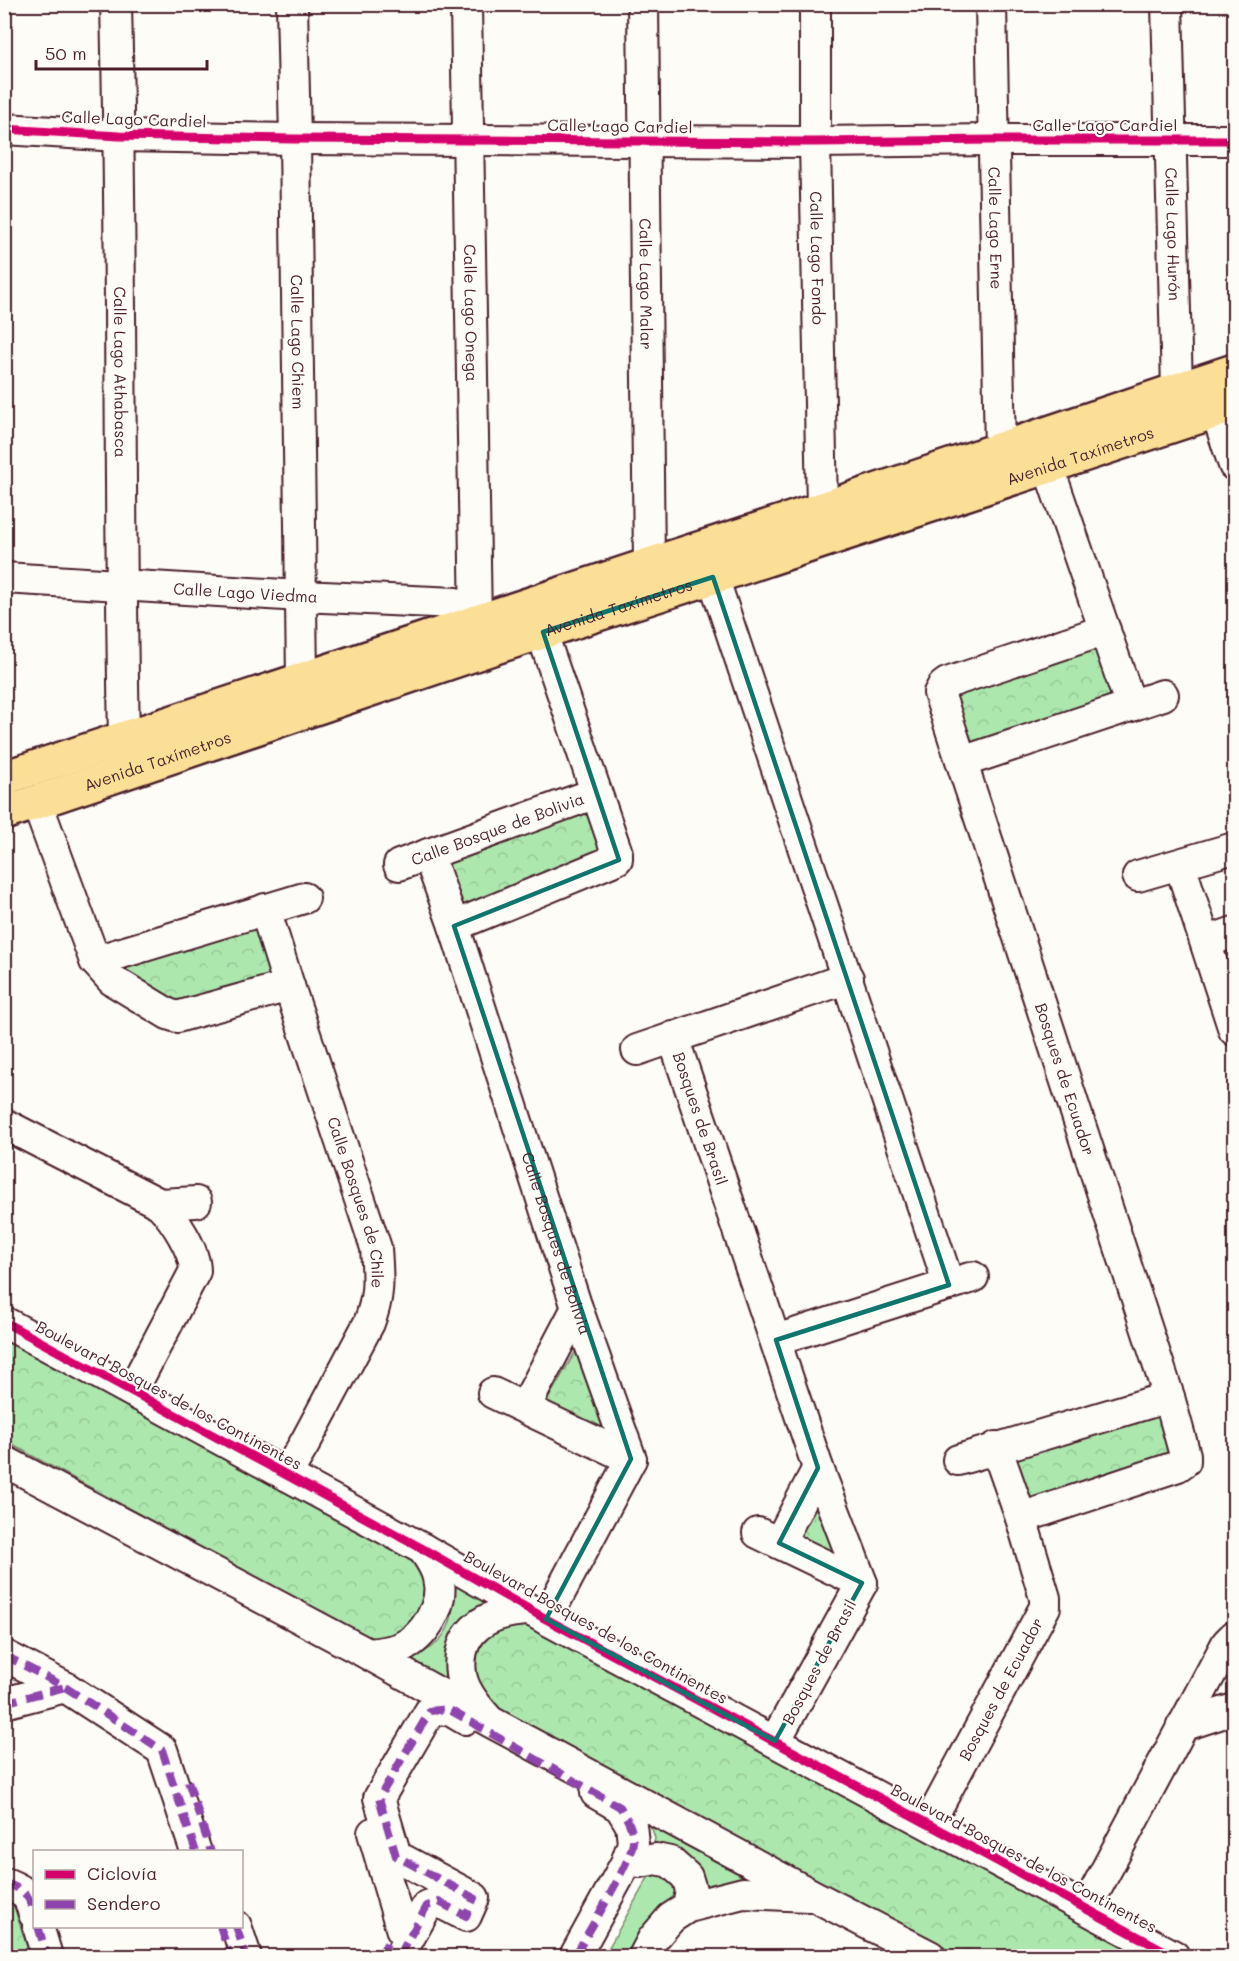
<svg xmlns="http://www.w3.org/2000/svg" width="1239" height="1961" viewBox="0 0 1239 1961" font-family="Mali,sans-serif">
<style>
.green{fill:#ace8ae;stroke:#7b846c;stroke-width:1.5}
.park{fill:url(#park-crowns);stroke:#7b846c;stroke-width:1.5}
.lines{fill:none;stroke-linecap:round;stroke-linejoin:round}
.minor-casing{stroke:#4a1f2b;stroke-width:34}
.major-casing{stroke:#4a1f2b;stroke-width:38}
.minor{stroke:#fdfcf7;stroke-width:30}
.major{stroke:#fbdf96;stroke-width:33}
.quiet{stroke:#8e44ad;stroke-width:8;stroke-dasharray:15 8;stroke-linecap:butt}
.cycleway-casing{stroke:#fdfcf7;stroke-width:13}
.cycleway{stroke:#d6006c;stroke-width:9}
.marked{fill:none;stroke:#0f766e;stroke-width:4.5;stroke-linejoin:round}
.labels{text-anchor:middle;stroke-width:4.5;stroke-linejoin:round;paint-order:stroke}
.street-label{font-size:16px;fill:#4a1f2b;stroke:#fdfcf7}
</style>
<defs>
<pattern id="park-crowns" width="20" height="18" patternUnits="userSpaceOnUse" patternTransform="scale(1.5)"><rect width="20" height="18" fill="#ace8ae"/><path d="M2 6a3 3 0 1 1 6 0M12 15a3 3 0 1 1 6 0" fill="none" stroke="#96c796"/></pattern>
</defs>
<rect width="100%" height="100%" fill="#fdfcf7"/>
<filter id="ink" filterUnits="userSpaceOnUse"><feTurbulence type="fractalNoise" baseFrequency=".0167" numOctaves="2"/><feDisplacementMap in="SourceGraphic" scale="12" xChannelSelector="R" yChannelSelector="G"/><feConvolveMatrix kernelMatrix="1 2 1 2 8 2 1 2 1" color-interpolation-filters="sRGB"/></filter>
<g filter="url(#ink)">
<g class="green">
<path d="M452,1579L504,1609L455,1687L406,1657C413,1655 423,1654 429,1649C454,1632 455,1607 452,1579Z"/>
<path d="M649,1820L795,1892L702,1896L652,1855L655,1838Z"/>
<path d="M663,1867L682,1895L635,1956H604L653,1869Z"/>
</g>
<g class="park">
<path d="M1094,645L1126,698L975,752L946,696Z"/>
<path d="M589,809L604,859L461,912L442,859Z"/>
<path d="M254,920L276,980L178,1010L113,972Z"/>
<path d="M4,1338L416,1559L430,1596L403,1638L371,1640L5,1441Z"/>
<path d="M578,1347L616,1436L546,1403Z"/>
<path d="M1154,1408L1169,1414L1181,1453L1024,1506L1010,1458Z"/>
<path d="M816,1502L839,1557L795,1535Z"/>
<path d="M533,1624L866,1804L1098,1933L1145,1956H958L486,1701L477,1693L469,1648L480,1628Z"/>
<path d="M10,1893L30,1956H5L4,1895Z"/>
</g>
<g class="lines">
<g class="minor-casing">
<g id="minor">
<path id="s1" d="M116,4C122,249 119,493 124,738"/>
<path id="s2" d="M292,4L295,139L302,680"/>
<path id="s3" d="M466,4L476,623"/>
<path id="s4" d="M643,4L649,565"/>
<path id="s5" d="M815,4V142L822,509"/>
<path id="s6" d="M991,4L1000,450"/>
<path id="s7" d="M1167,4L1177,389"/>
<path d="M4,129L119,136L295,139L815,142L993,140H1234"/>
<path d="M1216,411L1234,465"/>
<path d="M1048,466L1131,706"/>
<path d="M713,577L949,1285"/>
<path id="s8" d="M4,578L301,596L456,603L467,610L476,623"/>
<path d="M962,762L1163,695"/>
<path d="M37,803L95,961L112,980L168,1014L177,1017L289,986"/>
<path id="s9" d="M428,854L454,926L577,1308L631,1459L546,1619"/>
<path id="s10" d="M399,865L596,793"/>
<path d="M1180,865L1234,1030"/>
<path d="M1138,876L1234,848"/>
<path id="s11" d="M265,909L289,986L376,1248C378,1278 380,1295 369,1323L305,1443L286,1475"/>
<path d="M454,926L617,859V853L546,645L543,632"/>
<path d="M1206,942L1234,932"/>
<path d="M95,961L304,898"/>
<path id="s12" d="M673,1037L818,1468L862,1583L775,1741"/>
<path d="M637,1050L848,978"/>
<path d="M4,1124L160,1204C174,1219 195,1250 195,1271L132,1391"/>
<path d="M160,1204L196,1202"/>
<path d="M4,1322L423,1549L546,1619L1174,1956"/>
<path d="M776,1340L973,1277"/>
<path d="M493,1393L631,1459"/>
<path d="M525,1407L577,1308"/>
<path d="M958,1460L1169,1397"/>
<path d="M4,1461L368,1654L491,1722L814,1896L930,1956"/>
<path d="M1021,1518L1178,1466L1185,1461V1455L1169,1397L939,693L943,686L947,683L1105,630"/>
<path d="M758,1533L862,1583"/>
<path d="M779,1543L818,1468"/>
<path d="M368,1654C379,1653 390,1652 400,1648C425,1637 445,1604 438,1578C436,1567 429,1558 423,1549"/>
<path d="M4,1655L65,1687L162,1750L196,1852"/>
<path d="M4,1703L65,1687"/>
<path d="M487,1718C477,1707 463,1689 461,1674C455,1628 491,1611 530,1610"/>
<path d="M1182,1726L1234,1709"/>
<path id="s13" d="M929,1823L1045,1607V1598L1021,1518L996,1447"/>
<path d="M373,1833L402,1931"/>
<path d="M640,1862L656,1859L670,1862L687,1877L691,1890L688,1907"/>
<path d="M4,1885L8,1884C26,1891 29,1896 34,1914"/>
<path d="M1086,1908L1227,1643L1234,1636"/>
<path d="M38,1926L47,1956"/>
<path d="M236,1926L246,1956"/>
<path d="M399,1956L427,1906L439,1902L466,1916L474,1898L396,1856L379,1798L430,1711L448,1709L465,1719"/>
<path d="M575,1956L626,1863L633,1843L631,1825L620,1807L596,1793"/>
<path d="M644,1956L653,1939L671,1918L688,1907L743,1893L808,1896"/>
</g>
</g>
<g class="major-casing">
<g id="major">
<path d="M4,778L649,565L822,509L1234,371"/>
<path id="s14" d="M4,813L492,648L713,577L1234,405"/>
</g>
</g>
<use href="#minor" class="minor"/>
<use href="#major" class="major"/>
<g class="quiet">
<path d="M4,1655L65,1687L162,1750L196,1852"/>
<path d="M4,1703L65,1687"/>
<path d="M188,1781L211,1852"/>
<path d="M4,1885L8,1884C26,1891 29,1896 34,1914"/>
<path d="M38,1926L47,1956"/>
<path d="M220,1926L230,1956"/>
<path d="M236,1926L246,1956"/>
<path d="M379,1956L389,1941"/>
<path d="M399,1956L427,1906L439,1902L466,1916L474,1898L396,1856L379,1798L430,1711L448,1709L620,1807C627,1818 633,1828 633,1841C633,1860 586,1935 575,1956"/>
</g>
<g class="cycleway-casing">
<g id="cycleway">
<path d="M4,129L119,136L295,139L815,142L993,140H1234"/>
<path d="M4,1322L423,1549L546,1619L1174,1956"/>
</g>
</g>
<use href="#cycleway" class="cycleway"/>
</g>
</g>
<path class="marked" d="M713,577L949,1285L776,1340L818,1468L779,1543L862,1583L775,1741L546,1619L631,1459L454,926L619,860L543,632Z"/>
<g class="labels">
<g class="street-label">
<text transform="translate(134 119) rotate(2)" y="6">Calle Lago Cardiel</text>
<text x="1105" y="131">Calle Lago Cardiel</text>
<text transform="translate(620 126) rotate(1)" y="6">Calle Lago Cardiel</text>
<text dy="6" stroke="none"><textPath href="#s6" startOffset="224">Calle Lago Erne</textPath></text>
<text dy="6" stroke="none"><textPath href="#s7" startOffset="230">Calle Lago Hurón</textPath></text>
<text dy="6" stroke="none"><textPath href="#s5" startOffset="254">Calle Lago Fondo</textPath></text>
<text dy="6" stroke="none"><textPath href="#s4" startOffset="280">Calle Lago Malar</textPath></text>
<text dy="6" stroke="none"><textPath href="#s3" startOffset="309">Calle Lago Onega</textPath></text>
<text dy="6" stroke="none"><textPath href="#s2" startOffset="338">Calle Lago Chiem</textPath></text>
<text dy="6" stroke="none"><textPath href="#s1" startOffset="368">Calle Lago Athabasca</textPath></text>
<text dy="6" stroke="none"><textPath href="#s14" startOffset="1134">Avenida Taxímetros</textPath></text>
<text dy="6" stroke="none"><textPath href="#s8" startOffset="242">Calle Lago Viedma</textPath></text>
<text dy="6" stroke="none"><textPath href="#s14" startOffset="648">Avenida Taxímetros</textPath></text>
<text dy="6" stroke="none"><textPath href="#s14" startOffset="162">Avenida Taxímetros</textPath></text>
<text dy="6" stroke="none"><textPath href="#s10" startOffset="105">Calle Bosque de Bolivia</textPath></text>
<text transform="translate(1065 1079) rotate(72)" y="6">Bosques de Ecuador</text>
<text dy="6" stroke="none"><textPath href="#s12" startOffset="86">Bosques de Brasil</textPath></text>
<text dy="6" stroke="none"><textPath href="#s11" startOffset="308">Calle Bosques de Chile</textPath></text>
<text dy="6" stroke="none"><textPath href="#s9" startOffset="410">Calle Bosques de Bolivia</textPath></text>
<text transform="translate(169 1395) rotate(28)" y="6">Boulevard Bosques de los Continentes</text>
<text transform="translate(596 1627) rotate(29)" y="6">Boulevard Bosques de los Continentes</text>
<text transform="translate(819 1662) rotate(-62)" y="6">Bosques de Brasil</text>
<text dy="6" stroke="none"><textPath href="#s13" startOffset="152">Bosques de Ecuador</textPath></text>
<text transform="translate(1024 1858) rotate(28)" y="6">Boulevard Bosques de los Continentes</text>
</g>
</g>
<rect width="1239" height="1961" fill="none" stroke="#fdfcf7" stroke-width="24"/>
<rect x="12" y="12" width="1215" height="1937" fill="none" stroke="#4a1f2b" stroke-width="2" filter="url(#ink)"/>
<rect x="33" y="1850" width="210" height="78" fill="#fdfcf7" stroke="#b5a4a5" stroke-width="1.5"/>
<rect x="45" y="1870" width="30" height="9" fill="#d6006c" stroke="#b5a4a5" stroke-width="1.5"/>
<text x="87" y="1880" font-size="18" fill="#4a1f2b">Ciclovía</text>
<rect x="45" y="1900" width="30" height="9" fill="#8e44ad" stroke="#b5a4a5" stroke-width="1.5"/>
<text x="87" y="1910" font-size="18" fill="#4a1f2b">Sendero</text>
<path d="M36 60v9h171v-9" fill="none" stroke="#4a1f2b" stroke-width="3"/>
<text x="45" y="60" font-size="18" fill="#4a1f2b" stroke="#fdfcf7" stroke-width="4.5" paint-order="stroke">50 m</text>
</svg>
